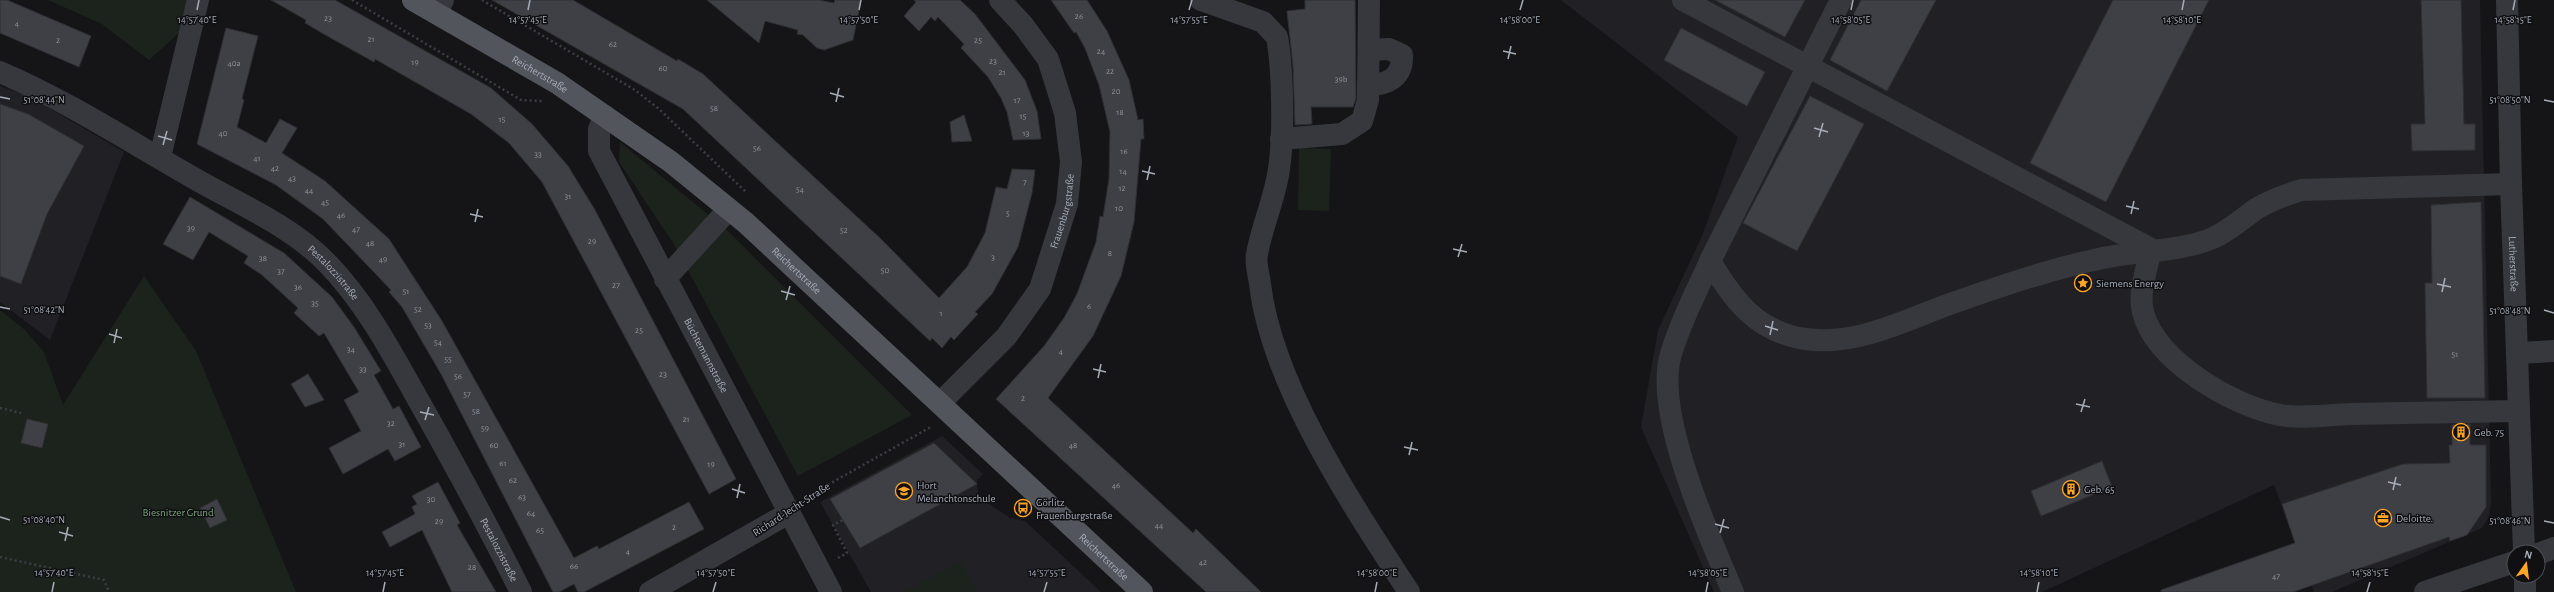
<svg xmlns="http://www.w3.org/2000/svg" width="2554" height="592" viewBox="0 0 2554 592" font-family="'Alegreya Sans',sans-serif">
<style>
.built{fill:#212125}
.green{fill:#1b231c}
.building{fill:#3f4045;stroke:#2f2f34}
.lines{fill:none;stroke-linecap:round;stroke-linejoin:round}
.path{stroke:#3c3f44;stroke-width:2.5;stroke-dasharray:2 3;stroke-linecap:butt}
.minor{stroke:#36383d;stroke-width:22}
.major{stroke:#52555c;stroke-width:22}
.ticks{fill:none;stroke:#a6adb9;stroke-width:1.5}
.labels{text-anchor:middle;stroke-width:3;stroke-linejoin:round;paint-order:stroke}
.number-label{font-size:9px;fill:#8c929c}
.street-label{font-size:11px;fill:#a6adb9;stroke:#101013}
.poi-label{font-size:11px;fill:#a6adb9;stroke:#101013;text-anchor:start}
.park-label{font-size:11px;fill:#7ca57b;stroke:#101013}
.ticks-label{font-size:10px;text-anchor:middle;fill:#a6adb9;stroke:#101013;stroke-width:3;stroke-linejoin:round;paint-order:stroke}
</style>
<rect width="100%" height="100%" fill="#151518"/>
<g class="built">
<path d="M1561,0H2480L2491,502L2489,516L2482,528L2332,592H2314L2274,485L2042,592H1714L1641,427L1658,330L1702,236L1738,137Z"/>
<path d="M0,86L30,97L124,152L50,340L0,302Z"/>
<path d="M942,436L983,474L977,480L978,496L1010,518L1025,521L1101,592H871L820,502Z"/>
</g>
<g class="green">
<path d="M48,0H188L179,33L149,60L102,24Z"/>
<path d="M620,142L729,232L912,415L798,476L675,246L619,162Z"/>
<path d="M1299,148L1331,149L1329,211L1298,210Z"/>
<path d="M144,276L196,351L296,592H0V310L25,330L44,352L63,405Z"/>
<path d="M960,562L977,592H905Z"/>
</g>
<g class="building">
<path d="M0,0H7L91,36L79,67L0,33Z"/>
<path d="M271,0H335L491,88L532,124L568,166L595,210L736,479L709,494L542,182L509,143L471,114L375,59L374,62L329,37L305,23L306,20Z"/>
<path d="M492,0H573L677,61L678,59L703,74L881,239L939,298L967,267L985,233L996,187L1007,189L1012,169L1035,170L1032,193L1018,247L992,294L975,312L978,314L954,340L951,337L942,348L932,338L930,341L683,109Z"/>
<path d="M707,0H819L834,3L835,0H861L853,40L824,50L817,48L803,35L797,34L798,30L765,21L759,43Z"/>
<path d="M914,0H960L975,14L1025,80L1037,111L1041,139L1013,140L1007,112L1001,98L988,77L961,48L964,44L938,17L935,21L931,17L919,31L904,16L916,2Z"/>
<path d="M1051,0H1087L1107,31L1129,80L1138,120L1143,119L1144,139H1141L1134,222L1121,276L1093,336L1048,398L1193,533L1196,529L1261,592H1206L996,399L1044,346L1064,318L1077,294L1096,242L1100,216L1103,217L1109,179L1110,132L1099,85L1085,48L1076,32L1074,33Z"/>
<path d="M1305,0H1355L1356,98L1353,107H1311L1312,124L1295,125L1293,66L1287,11L1305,9Z"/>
<path d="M1715,0H1805L1785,37Z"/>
<path d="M1861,0H1936L1887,91L1830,60Z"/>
<path d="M2113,0H2209L2106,202L2030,163Z"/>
<path d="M2421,0H2461L2464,124H2475V150L2412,151L2411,124H2425Z"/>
<path d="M226,28L258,36L242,99L244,100L237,127L266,143L280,119L297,128L282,153L325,181L389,239L442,321L574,558L597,546L599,549L689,502L704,529L584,592H578L574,584L559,592H553L441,374L402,307L389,292L391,290L323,219L276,185L197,144Z"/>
<path d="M1681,28L1765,72L1747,106L1664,60Z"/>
<path d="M1810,96L1864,124L1797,251L1743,223Z"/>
<path d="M0,104L28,114L84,146L47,214L21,284L0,276Z"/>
<path d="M964,115L972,141L952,142L950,122Z"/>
<path d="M190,197L284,253L332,297L354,327L381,371L374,375L393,409L399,406L421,447L395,461L388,449L343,474L329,448L361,431L344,400L359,392L324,333L319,336L294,313L298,308L262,275L244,263L248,256L209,232L193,260L163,244Z"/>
<path d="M2481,202L2485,398H2427L2425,283H2432L2431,205Z"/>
<path d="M308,374L324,400L305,407L291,384Z"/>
<path d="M27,419L48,424L42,448L21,443Z"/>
<path d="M2470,424V445H2486V507L2467,535L2450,541L2449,537L2293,592H2161V590L2295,543L2282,504L2403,464L2450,463L2449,445H2452V425Z"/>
<path d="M934,443L977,484L860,548L830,499Z"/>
<path d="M2102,461L2112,487L2041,516L2031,491Z"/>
<path d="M438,482L460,523L457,525L496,592H452L422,530L390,547L382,532L415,514L412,507L417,504L412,496Z"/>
<path d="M217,499L227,520L210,528L200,508Z"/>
</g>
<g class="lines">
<g class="path">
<path d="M352,0L521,100L542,101"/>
<path d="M482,0L635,90L659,109L747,193"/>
<path d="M0,408L21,413"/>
<path d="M806,497L929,428L930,425"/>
<path d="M0,557L104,580L109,592"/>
<path d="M838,558L847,553L833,525L843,520"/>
</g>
<g class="minor">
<path d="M1201,0L1263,22L1277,37C1283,70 1284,136 1279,169C1275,198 1262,226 1257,254C1255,263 1259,275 1260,284C1272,386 1353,506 1409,592"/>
<path d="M1683,0L2151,249C2147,269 2138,292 2143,312C2155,361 2233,406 2280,415C2299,419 2329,415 2349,414C2406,413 2462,412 2519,411"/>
<path id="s1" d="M2507,0L2511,184L2524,552"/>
<path d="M436,13L443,0"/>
<path id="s2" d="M0,72C65,100 124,138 185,173C233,202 287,222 327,263C366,303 393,355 420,403C455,465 489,528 521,592"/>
<path d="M1368,85C1388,85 1403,77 1402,55L1389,49L1369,50"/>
<path id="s3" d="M605,116L599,129V151L831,592"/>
<path d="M1281,139L1342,134L1362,121L1368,100L1369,0"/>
<path d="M160,157L198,0"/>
<path d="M1710,261L1841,0"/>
<path d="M665,279L729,209"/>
<path d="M2517,353L2554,351"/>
<path id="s4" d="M941,402L1006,337L1040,289L1067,204L1071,162L1065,113L1048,59L1023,25L1000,0"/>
<path d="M2538,554L2554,548"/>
<path d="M2525,576V592"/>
<path d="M650,592L789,513"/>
<path d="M1733,592C1709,536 1653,412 1671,354C1680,322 1697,291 1710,261C1733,300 1757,332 1805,339C1855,346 1901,322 1947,305C1998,287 2050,269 2103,258C2135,251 2184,251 2213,238C2229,231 2242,219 2256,209C2271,200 2285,195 2301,190L2511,184"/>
<path d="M2425,592L2514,562"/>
</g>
<path class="major" id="s5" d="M413,0L557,83L671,162L746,223L1142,592"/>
</g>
<path class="ticks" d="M197,10L199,0M528,10L530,0M859,10L861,0M1189,10L1192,0M1520,10L1523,0M1851,10L1853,0M2182,10L2184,0M2513,10L2515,0M1503,51L1516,54M1508,59L1511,46M830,93L844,97M0,97L10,99M2544,100L2554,102M836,102L839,88M1814,128L1828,132M158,136L172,140M1819,137L1823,123M163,145L167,131M1142,171L1155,174M1147,180L1150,166M2126,206L2139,209M470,214L483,217M2131,214L2134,201M475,222L478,209M1453,249L1467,252M1458,257L1462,244M2437,284L2451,287M781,291L795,295M2442,292L2445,278M786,300L790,286M0,307L10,309M2544,310L2554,313M1765,326L1778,330M109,334L122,338M1770,335L1773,321M114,343L117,329M1093,369L1106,372M1098,378L1101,364M2076,404L2090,407M420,412L434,415M2081,412L2085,399M425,420L429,407M1404,447L1418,450M1409,455L1412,442M2388,482L2401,485M732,489L745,493M2393,490L2396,477M737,498L740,484M0,517L10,520M2544,521L2554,523M1715,524L1729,528M59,532L73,536M1720,533L1724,519M65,541L68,527M52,592L54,582M383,592L385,582M713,592L716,582M1044,592L1047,582M1375,592L1377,582M1706,592L1708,582M2037,592L2039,582M2367,592L2370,582"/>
<defs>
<g id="sight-ring" transform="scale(0.9)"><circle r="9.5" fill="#101013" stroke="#ffa626" stroke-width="1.5"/><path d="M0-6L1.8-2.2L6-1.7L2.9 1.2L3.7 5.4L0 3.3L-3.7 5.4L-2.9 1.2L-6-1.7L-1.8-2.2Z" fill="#ffa626"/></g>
<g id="building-ring" transform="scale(0.9)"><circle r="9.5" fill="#101013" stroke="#ffa626" stroke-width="1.5"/><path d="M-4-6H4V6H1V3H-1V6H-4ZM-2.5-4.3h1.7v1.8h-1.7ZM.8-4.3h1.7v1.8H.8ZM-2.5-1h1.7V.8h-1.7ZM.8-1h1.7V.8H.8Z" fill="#ffa626"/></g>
<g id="school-ring" transform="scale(0.9)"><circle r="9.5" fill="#101013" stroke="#ffa626" stroke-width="1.5"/><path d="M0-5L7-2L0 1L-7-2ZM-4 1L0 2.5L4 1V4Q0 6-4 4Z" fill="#ffa626"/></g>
<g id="bus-ring" transform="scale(0.9)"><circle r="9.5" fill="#101013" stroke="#ffa626" stroke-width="1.5"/><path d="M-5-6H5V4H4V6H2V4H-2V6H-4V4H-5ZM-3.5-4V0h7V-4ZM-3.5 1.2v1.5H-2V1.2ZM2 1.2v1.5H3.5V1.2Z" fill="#ffa626"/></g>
<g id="office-ring" transform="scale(0.9)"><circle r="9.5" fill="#101013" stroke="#ffa626" stroke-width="1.5"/><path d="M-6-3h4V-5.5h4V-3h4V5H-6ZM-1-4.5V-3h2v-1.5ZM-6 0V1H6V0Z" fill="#ffa626"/></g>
</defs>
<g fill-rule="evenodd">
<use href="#sight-ring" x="2083" y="283"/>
<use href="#building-ring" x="2461" y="432"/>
<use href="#building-ring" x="2071" y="489"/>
<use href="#school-ring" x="904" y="491"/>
<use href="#bus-ring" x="1023" y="508"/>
<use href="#office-ring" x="2383" y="518"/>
</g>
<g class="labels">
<g class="number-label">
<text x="1079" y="19">26</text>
<text x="328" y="21">23</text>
<text x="17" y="26">4</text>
<text x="371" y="42">21</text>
<text x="58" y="43">2</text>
<text x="978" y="43">25</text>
<text x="613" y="47">62</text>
<text x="1101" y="54">24</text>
<text x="993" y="64">23</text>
<text x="415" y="65">19</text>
<text x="234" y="66">40a</text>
<text x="663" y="71">60</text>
<text x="1110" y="74">22</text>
<text x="1002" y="75">21</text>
<text x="1341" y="82">39b</text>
<text x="1116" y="94">20</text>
<text x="1017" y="103">17</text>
<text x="714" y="111">58</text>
<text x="1120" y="115">18</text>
<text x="1023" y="119">15</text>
<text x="502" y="122">15</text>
<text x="223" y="136">40</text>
<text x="1026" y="136">13</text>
<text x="757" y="151">56</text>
<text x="1124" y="154">16</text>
<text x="538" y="157">33</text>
<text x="257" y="161">41</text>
<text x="275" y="171">42</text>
<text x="1123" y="174">14</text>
<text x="292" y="181">43</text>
<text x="1025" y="185">7</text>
<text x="1122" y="191">12</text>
<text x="800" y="192">54</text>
<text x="309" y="193">44</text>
<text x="568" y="199">31</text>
<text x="325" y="205">45</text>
<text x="1119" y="211">10</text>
<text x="1008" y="216">5</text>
<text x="341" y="218">46</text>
<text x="191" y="231">39</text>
<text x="356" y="232">47</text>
<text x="844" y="233">52</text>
<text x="592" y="244">29</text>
<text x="370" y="246">48</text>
<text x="1110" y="256">8</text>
<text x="993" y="260">3</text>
<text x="263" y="261">38</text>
<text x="383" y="262">49</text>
<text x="885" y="273">50</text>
<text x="281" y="274">37</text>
<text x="616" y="288">27</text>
<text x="298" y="290">36</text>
<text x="406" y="294">51</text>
<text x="315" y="306">35</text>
<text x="1089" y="309">6</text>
<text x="418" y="312">52</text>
<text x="941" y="316">1</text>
<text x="428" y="328">53</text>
<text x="639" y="333">25</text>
<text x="438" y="345">54</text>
<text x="351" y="352">34</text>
<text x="1061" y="354">4</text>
<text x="2455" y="357">51</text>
<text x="448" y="362">55</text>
<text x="363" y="372">33</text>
<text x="663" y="377">23</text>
<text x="458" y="379">56</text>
<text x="467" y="397">57</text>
<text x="1023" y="401">2</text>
<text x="476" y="414">58</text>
<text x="686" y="422">21</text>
<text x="391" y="426">32</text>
<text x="485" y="431">59</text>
<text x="402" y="447">31</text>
<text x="494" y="448">60</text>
<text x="1073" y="448">48</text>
<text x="503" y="466">61</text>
<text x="711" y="467">19</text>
<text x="513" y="483">62</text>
<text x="1116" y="488">46</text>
<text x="522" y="500">63</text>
<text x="431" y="502">30</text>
<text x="531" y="516">64</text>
<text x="439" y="524">29</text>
<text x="1159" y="528">44</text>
<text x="674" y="530">2</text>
<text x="540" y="533">65</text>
<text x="628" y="554">4</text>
<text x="1203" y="565">42</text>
<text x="574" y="569">66</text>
<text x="472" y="570">28</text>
<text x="2276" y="579">47</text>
</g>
<g class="street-label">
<text dy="4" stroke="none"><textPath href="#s5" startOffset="147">Reichertstraße</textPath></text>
<text dy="4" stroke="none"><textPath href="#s4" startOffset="232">Frauenburgstraße</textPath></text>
<text dy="4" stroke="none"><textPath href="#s1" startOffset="264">Lutherstraße</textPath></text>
<text dy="4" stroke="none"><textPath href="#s5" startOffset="471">Reichertstraße</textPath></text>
<text dy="4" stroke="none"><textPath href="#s2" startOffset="391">Pestalozzistraße</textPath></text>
<text dy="4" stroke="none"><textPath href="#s3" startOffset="267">Büchtemannstraße</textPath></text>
<text transform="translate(791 509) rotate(-33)" y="4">Richard-Jecht-Straße</text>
<text dy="4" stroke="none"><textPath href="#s2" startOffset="715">Pestalozzistraße</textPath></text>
<text dy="4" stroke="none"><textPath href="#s5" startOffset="891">Reichertstraße</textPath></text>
</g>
<g class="poi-label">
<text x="2096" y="287">Siemens Energy</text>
<text x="2474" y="436">Geb. 75</text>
<text x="917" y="489">Hort<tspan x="917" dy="13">Melanchtonschule</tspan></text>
<text x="2084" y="493">Geb. 65</text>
<text x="1036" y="506">Görlitz<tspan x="1036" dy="13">Frauenburgstraße</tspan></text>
<text x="2396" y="522">Deloitte.</text>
</g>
<g class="park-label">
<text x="178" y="516">Biesnitzer Grund</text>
</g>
</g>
<g class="ticks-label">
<text x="1189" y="23">14°57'55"E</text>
<text x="1851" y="23">14°58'05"E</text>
<text x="2182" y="23">14°58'10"E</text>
<text x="2513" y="23">14°58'15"E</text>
<text x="197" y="23">14°57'40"E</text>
<text x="528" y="23">14°57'45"E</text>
<text x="859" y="23">14°57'50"E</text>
<text x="1520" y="23">14°58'00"E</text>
<text x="44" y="103">51°08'44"N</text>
<text x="2510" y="103">51°08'50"N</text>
<text x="44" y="313">51°08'42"N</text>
<text x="2510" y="314">51°08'48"N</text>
<text x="44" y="523">51°08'40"N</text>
<text x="2510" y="524">51°08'46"N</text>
<text x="54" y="576">14°57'40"E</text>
<text x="385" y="576">14°57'45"E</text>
<text x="716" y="576">14°57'50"E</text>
<text x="1047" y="576">14°57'55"E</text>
<text x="1377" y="576">14°58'00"E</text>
<text x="1708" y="576">14°58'05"E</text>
<text x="2039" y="576">14°58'10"E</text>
<text x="2370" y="576">14°58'15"E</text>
</g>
<g transform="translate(2526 564) rotate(14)"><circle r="19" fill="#101013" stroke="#4c4f55"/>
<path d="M0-3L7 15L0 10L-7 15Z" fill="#ffa626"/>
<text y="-6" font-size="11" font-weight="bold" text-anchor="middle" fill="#a6adb9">N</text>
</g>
</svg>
